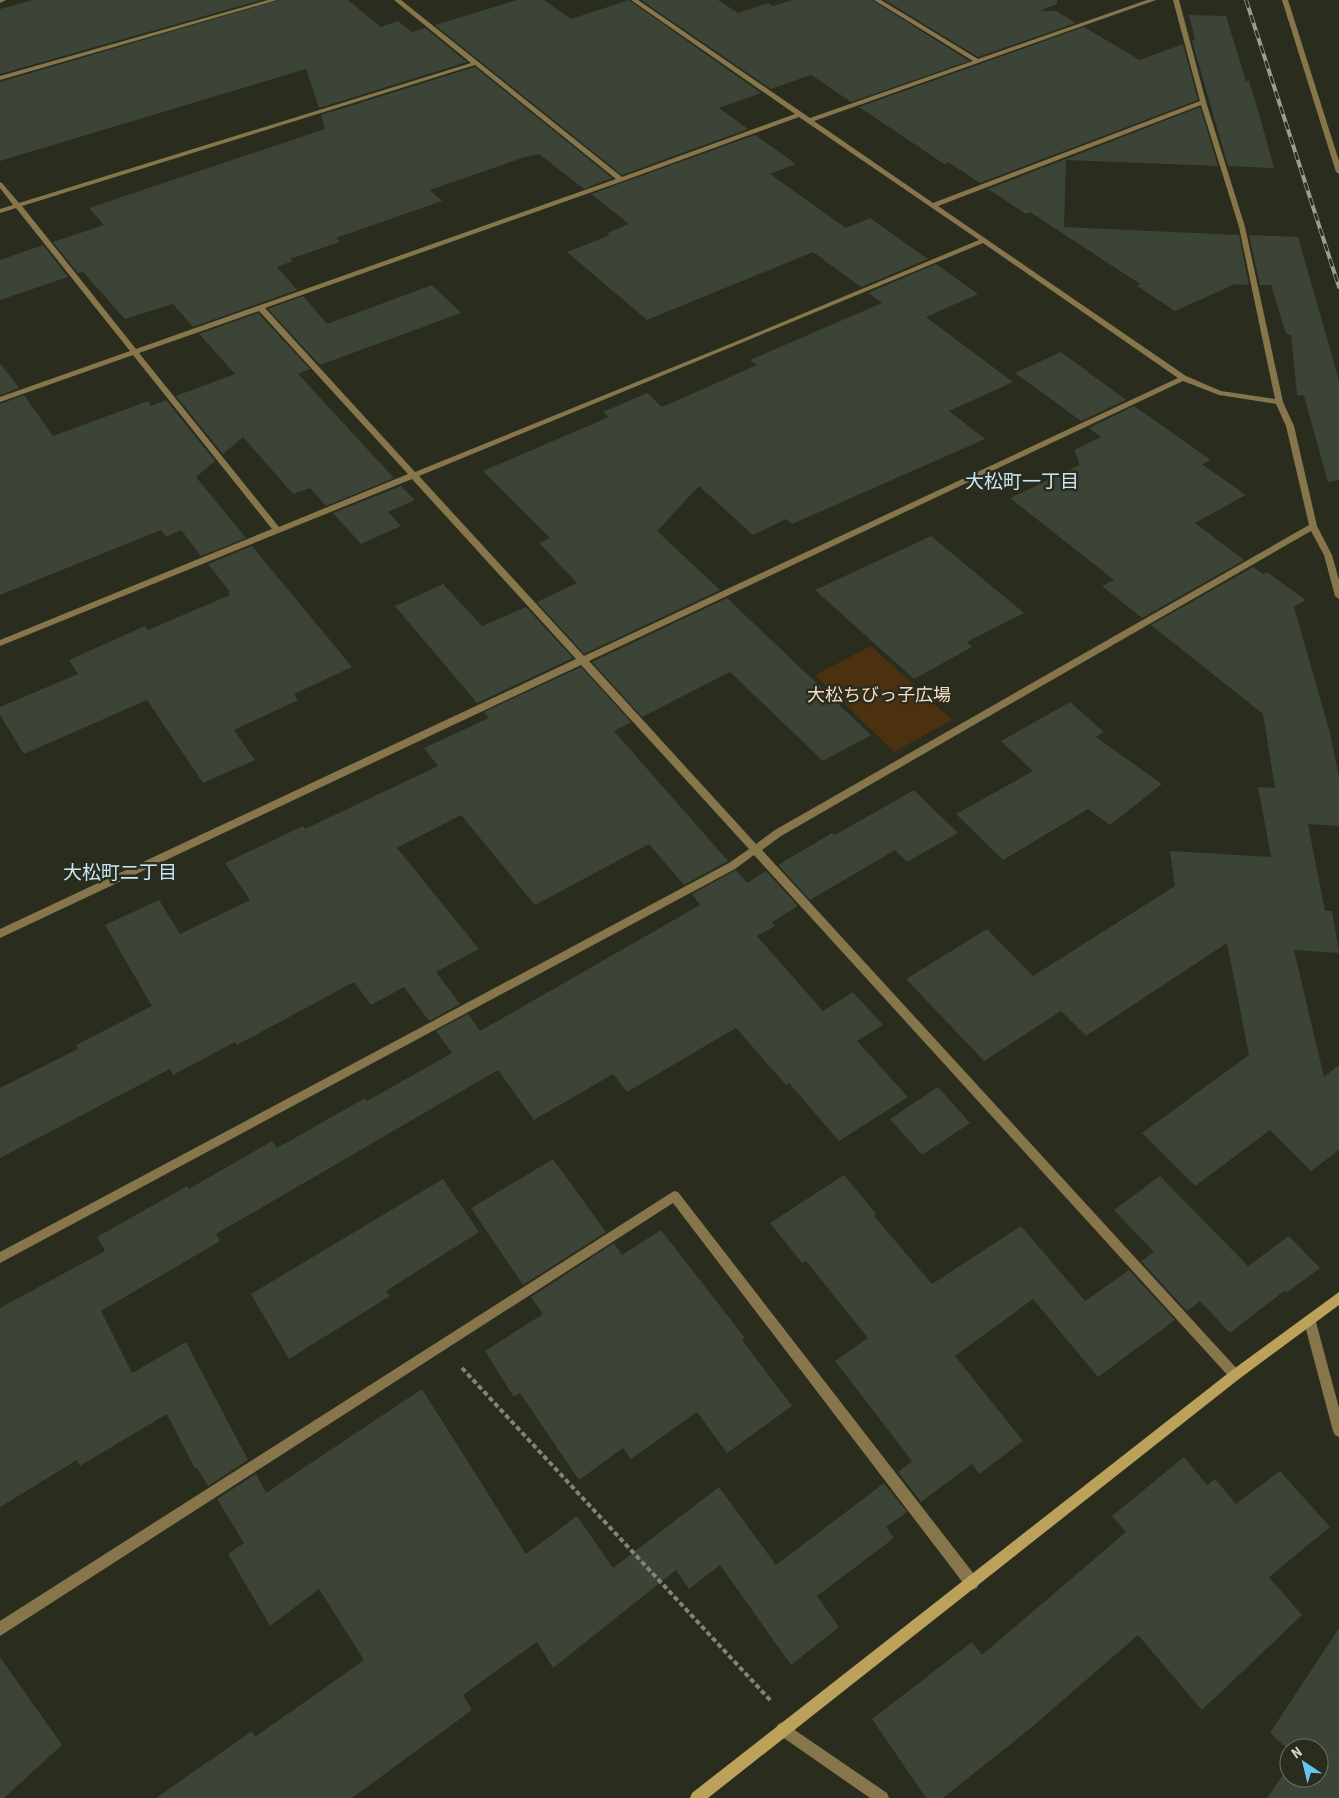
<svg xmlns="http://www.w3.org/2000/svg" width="1339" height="1798" viewBox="0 0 1339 1798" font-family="'Roboto Condensed','Noto Sans JP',sans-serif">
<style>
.green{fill:#4c3111}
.building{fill:#3b4437}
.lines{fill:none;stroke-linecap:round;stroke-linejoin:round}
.path{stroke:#828477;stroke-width:4;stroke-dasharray:5 3;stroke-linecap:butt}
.street{fill:#87764b;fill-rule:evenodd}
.secondary{fill:#bba15a;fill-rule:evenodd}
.rail-casing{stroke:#9b9d91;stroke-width:4}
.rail{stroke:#2a2c1d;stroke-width:2.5;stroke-dasharray:8;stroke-linecap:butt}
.labels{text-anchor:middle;stroke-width:5;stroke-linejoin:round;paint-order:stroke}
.park-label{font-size:18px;fill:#f7ddc4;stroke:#2a2c1d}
.neighbourhood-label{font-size:19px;fill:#c8e8f8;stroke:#2a2c1d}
</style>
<rect width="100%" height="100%" fill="#2a2c1d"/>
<path class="green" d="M871,646L952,720L894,752L815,675Z"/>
<g class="building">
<path d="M33,0H261L0,74V9Z"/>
<path d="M279,0H348L381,27L398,21L412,32L425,28L467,62L319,108L306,69L0,161V82Z"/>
<path d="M517,0H544L571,19L629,0L761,93L719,108L748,129L622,175L435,25Z"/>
<path d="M641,0H718L738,13L768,3L773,6L792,0H872L969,61L851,102L811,75L771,89Z"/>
<path d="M885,0H1057V4L1040,11H1056L1076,23L978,57Z"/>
<path d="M1189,15L1226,16L1246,81H1249L1260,117L1274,168L1228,166L1192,41L1195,39Z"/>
<path d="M1084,27L1140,60L1183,44L1198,100L980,183L948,162L944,164L859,107Z"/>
<path d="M475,67L612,178L584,189L539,154L522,158L430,190L442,201L336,238L340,242L290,259L293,261L277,267L297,290L193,327L173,304L125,319L83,272L78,273L53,242L104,225L89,208L325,129L321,115Z"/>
<path d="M1200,107L1218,166L1066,160L1064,227L1239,235L1249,285L1235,284L1175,311L1137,286L1140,284L1030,212L1026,214L988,189Z"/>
<path d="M755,135L796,164L770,174L846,228L870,218L928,259L861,287L813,252L647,320L567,252L610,235L607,233L629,224L591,194Z"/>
<path d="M1249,235L1298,237L1339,380V480L1328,482L1304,396L1297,395L1291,335L1286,334L1271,285H1260Z"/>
<path d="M43,245L68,277L0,300V260Z"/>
<path d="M936,264L978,294L926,317L1013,382L949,411L985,439L792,524L786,519L753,535L699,486L657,531L720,590L584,654L537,602L577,583L539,543L550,538L483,471L609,417L603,412L647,393L662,407L757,365L750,360L882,303L868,293Z"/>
<path d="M432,285L461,313L320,365L268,309L303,296L327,324Z"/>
<path d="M258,313L310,369L298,374L394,478L326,506L310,488L293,494L243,437L223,454L176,396L235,374L199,334Z"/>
<path d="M1061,352L1126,400L1081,421L1015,373Z"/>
<path d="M0,363L19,388L0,395Z"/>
<path d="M24,395L53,436L148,401L151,406L166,400L215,461L196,477L246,538L201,556L181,530L166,537L161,530L0,595V404Z"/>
<path d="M1134,406L1211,460L1202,464L1246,495L1195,523L1244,560L1142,618L1102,586L1114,580L1010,498L1080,465L1074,450L1101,437L1089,428Z"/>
<path d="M401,486L415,500L388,512L401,526L361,544L333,513Z"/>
<path d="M931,536L1024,613L967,642L972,647L914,679L815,590Z"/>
<path d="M252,546L352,667L294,694L298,700L234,730L255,760L203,783L147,700L24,754L0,715V707L78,674L69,660L145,626L148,630L230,595L228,593L230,592L208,564Z"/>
<path d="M1253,567L1263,574L1267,572L1306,600L1294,607L1330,733L1339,777V826L1308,824L1325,911H1332L1339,953L1294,950L1324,1077L1339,1065V1150L1311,1171L1270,1130L1195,1186L1142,1133L1249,1055L1227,943L1086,1036L1061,1011L984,1061L906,979L987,929L1033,976L1175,886L1170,851L1271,857L1258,787L1275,788L1263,714L1151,625Z"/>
<path d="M443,584L482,626L526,607L573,658L477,703L395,606Z"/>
<path d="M727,598L871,735L823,761L730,672L642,717L592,662Z"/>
<path d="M581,667L631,722L614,731L728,861L684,885L649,844L535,905L461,815L397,848L479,949L436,972L460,1004L429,1021L404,987L371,1005L354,982L237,1045L235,1042L173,1075L170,1069L0,1158V1088L78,1049L76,1045L152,1006L105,925L159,900L180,934L250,900L225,863L303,826L305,829L438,766L424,748L489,718L484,712Z"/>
<path d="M1070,702L1104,732L1096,737L1162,784L1110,825L1088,809L1003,860L956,814L1033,771L1001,741Z"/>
<path d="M914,790L958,833L907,862L895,850L810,900L778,865L832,833L835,835Z"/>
<path d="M736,870L747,883L766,871L798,906L772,922L775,926L757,936L823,1011L853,992L883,1025L857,1041L908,1097L839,1141L789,1083L786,1085L736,1028L627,1092L613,1074L534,1120L498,1070L216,1234L220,1241L101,1311L132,1373L186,1342L248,1460L208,1486L197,1468L195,1469L167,1414L80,1466L77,1460L0,1507V1308L105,1251L97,1237L187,1186L189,1189L272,1141L277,1148L365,1098L367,1101L452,1053L436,1031L468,1014L480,1031L700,905L692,894Z"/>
<path d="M938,1087L970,1123L922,1155L890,1119Z"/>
<path d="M553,1159L606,1232L523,1285L471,1208Z"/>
<path d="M844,1175L876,1214L874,1216L932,1284L1021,1226L1085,1301L1129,1270L1175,1320L1098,1377L1033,1299L955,1356L1023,1441L979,1474L972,1464L921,1502L898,1472L912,1461L835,1361L868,1338L806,1261L802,1263L770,1223Z"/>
<path d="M1160,1176L1248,1266L1289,1236L1320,1268L1286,1293L1284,1291L1230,1333L1200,1301L1187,1311L1141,1261L1154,1252L1114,1210Z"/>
<path d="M443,1179L479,1232L386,1291L390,1296L289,1359L251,1294Z"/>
<path d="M661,1230L745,1338L742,1340L792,1406L727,1453L697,1412L631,1459L623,1448L579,1480L520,1393L514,1397L485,1351L543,1314L531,1297L614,1243L622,1255Z"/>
<path d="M422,1389L526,1554L577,1516L613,1568L719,1487L776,1565L884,1483L907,1512L886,1527L894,1538L817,1596L839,1627L791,1665L720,1565L689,1589L676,1570L553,1668L537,1642L463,1695L472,1710L352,1798H156L252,1731L255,1737L364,1660L319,1589L270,1626L228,1554L244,1543L217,1499L256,1474L266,1493Z"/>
<path d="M1184,1457L1207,1485L1215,1479L1236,1504L1280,1471L1330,1527L1269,1577L1302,1615L1202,1710L1138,1635L1032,1727L943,1798H926L872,1719L972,1642L982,1655L1126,1532L1112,1516Z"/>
<path d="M1339,1628V1798H1267L1289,1766V1778H1319V1748L1289,1750L1270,1733Z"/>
<path d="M0,1657L62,1745L4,1798H0Z"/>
</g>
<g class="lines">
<path class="path" d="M462,1368L771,1701"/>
<g class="street">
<path d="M0,0H6L0,3Z"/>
<path d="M268,0H277L0,80V76Z"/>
<path d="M394,0H401L622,177L795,114L631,0H638L810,118L973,61L874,0H881L978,59L1147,0H1156L814,121L933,203L1200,101L1173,0H1179L1206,102L1245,227L1283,402L1294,426L1317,526L1332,555L1339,580V599L1335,596L1324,555L1311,531L781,836L762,850L1239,1371L1241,1375L1239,1379L1235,1381L1231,1379L754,855L735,869L0,1263V1252L729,863L749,849L581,665L0,938V929L576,659L412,479L0,646V640L272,529L133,355L0,402V397L130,351L16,208L0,213V209L13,205L0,188V182L2,183L19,203L471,63ZM475,65L616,179L136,349L22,206ZM1201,105L1239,227L1275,399L1221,391L1186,376L938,206ZM799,117L979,240L735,342L415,472L265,308L623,181ZM983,243L1178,378L584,656L419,476ZM259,311L408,474L279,527L139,353ZM1183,381L1219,395L1276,404L1286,426L1309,525L775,830L756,844L589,661Z"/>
<path d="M1282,0H1288L1339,161V174L1336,172Z"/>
<path d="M674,1191L678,1192L977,1578L979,1583L977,1588L972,1590L967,1588L673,1203L0,1636V1621Z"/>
<path d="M1310,1316L1314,1318L1316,1322L1339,1408V1437L1335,1435L1333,1431L1304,1322L1306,1318Z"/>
<path d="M783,1722L887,1793L889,1798H870L778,1734L776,1729L778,1724Z"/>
</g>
<path class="secondary" d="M1339,1292V1305L1239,1379L708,1798H690L692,1793L1231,1371Z"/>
<g class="rail-casing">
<path id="rail" d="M1246,0L1339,287"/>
</g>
<use href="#rail" class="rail"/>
</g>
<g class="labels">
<g class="park-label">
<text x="879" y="701">大松ちびっ子広場</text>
</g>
<g class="neighbourhood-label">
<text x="1022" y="488">大松町一丁目</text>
<text x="120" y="879">大松町二丁目</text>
</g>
</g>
<g transform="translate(1304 1763) rotate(325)"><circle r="24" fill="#2a2c1d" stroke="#6e7063"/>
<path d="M0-4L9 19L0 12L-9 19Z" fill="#65c5ee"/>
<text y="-8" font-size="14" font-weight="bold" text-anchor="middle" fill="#d5d7cd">N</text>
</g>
</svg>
